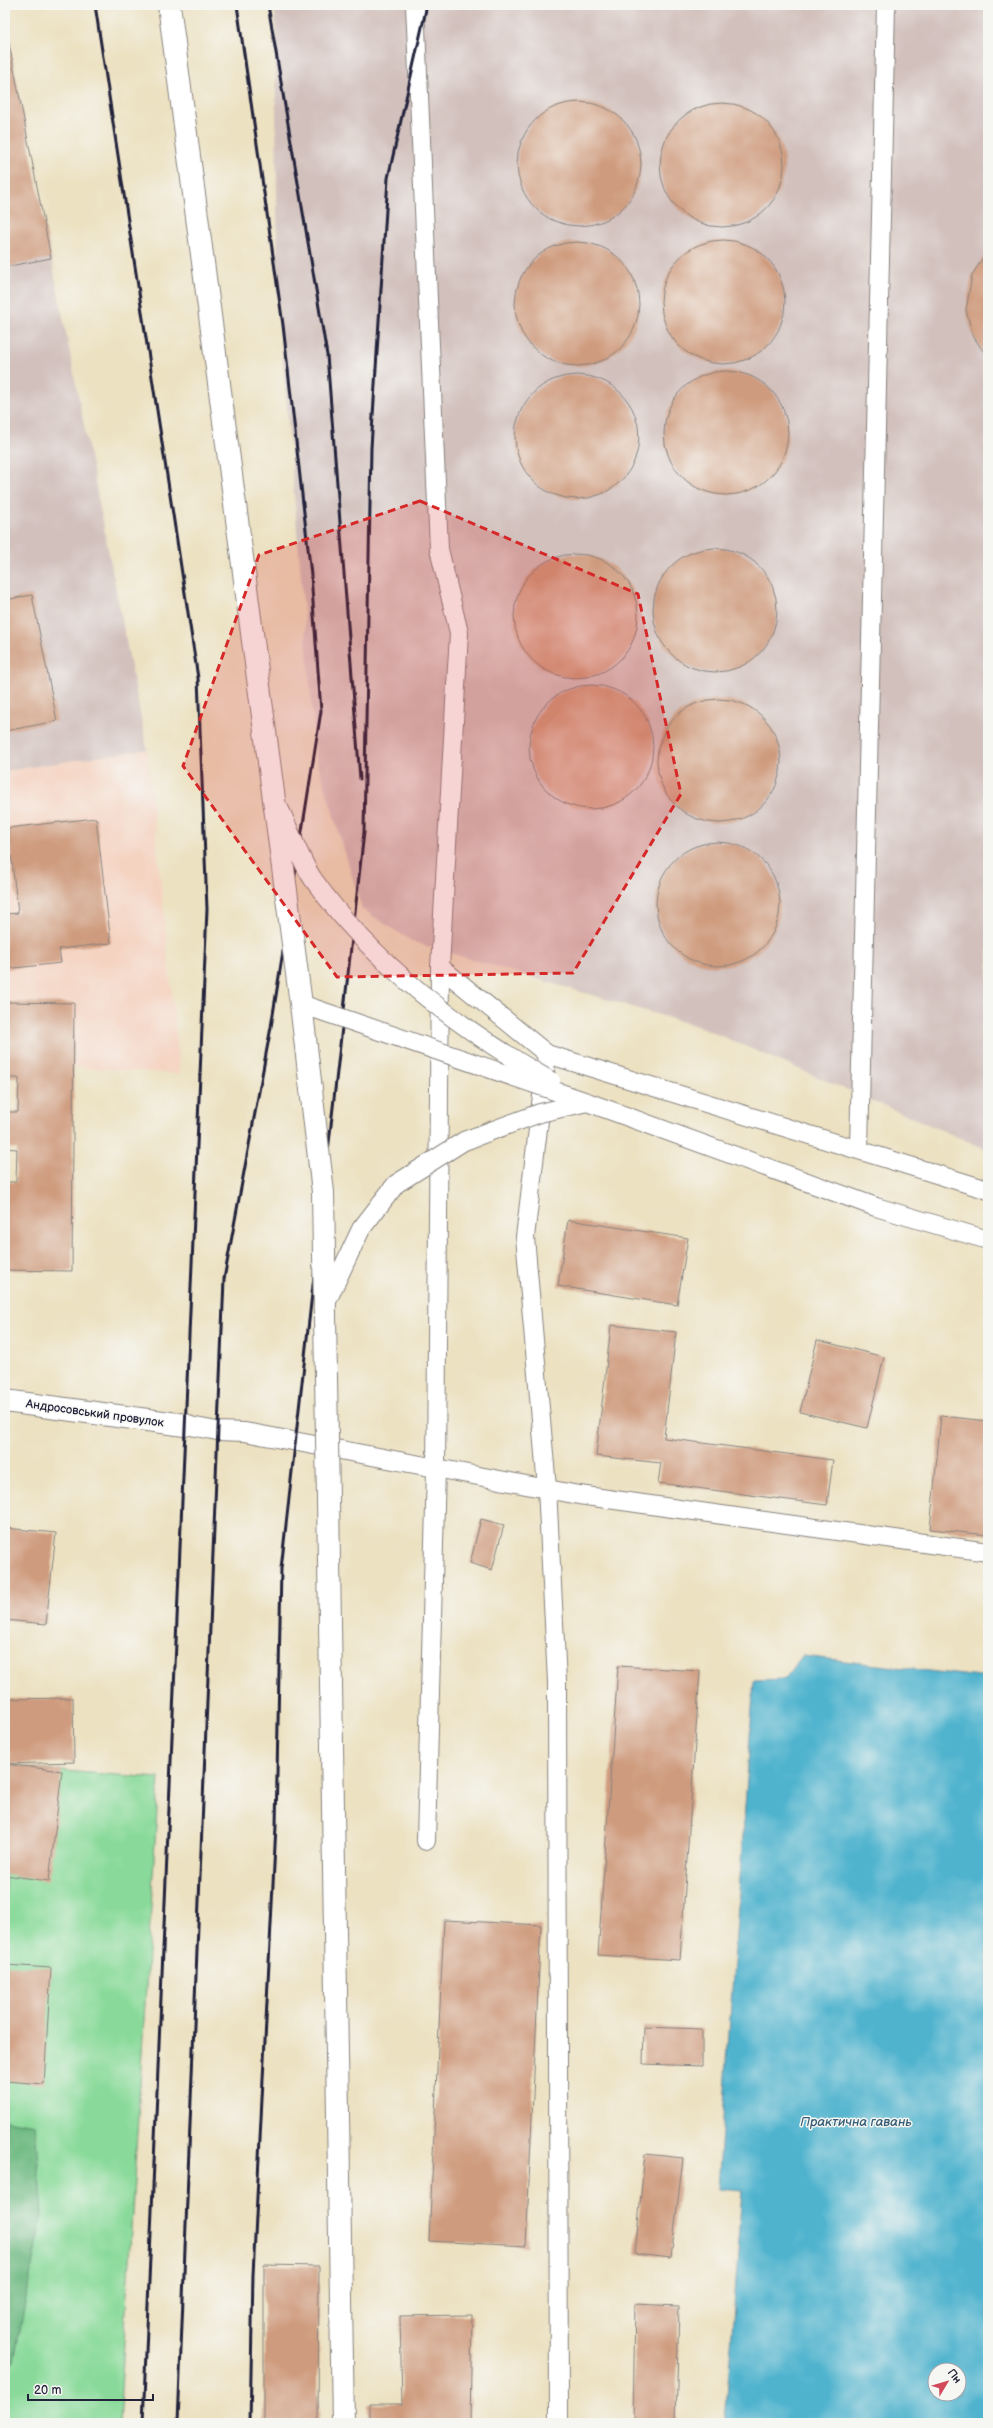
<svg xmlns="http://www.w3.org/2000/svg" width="993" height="2428" viewBox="0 0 993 2428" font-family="'Balsamiq Sans',sans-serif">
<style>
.built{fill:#f5d3c1}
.industrial{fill:#d1c0bc}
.green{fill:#89da9a;stroke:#567e6a}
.forest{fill:#6eba82;stroke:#486e5e}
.water{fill:#4fb3ce;stroke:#386a84;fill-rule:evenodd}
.building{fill:#cf9b7e}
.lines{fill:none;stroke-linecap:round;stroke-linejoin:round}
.service-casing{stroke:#87827e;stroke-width:20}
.minor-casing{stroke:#87827e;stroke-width:24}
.service{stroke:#fff;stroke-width:18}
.minor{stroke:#fff;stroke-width:22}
.rail{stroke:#22223b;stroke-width:3}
.service-bridge-casing{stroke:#87827e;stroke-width:20;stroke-linecap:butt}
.minor-bridge-casing{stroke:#87827e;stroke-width:24;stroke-linecap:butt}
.service-bridge{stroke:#fff;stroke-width:18}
.minor-bridge{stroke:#fff;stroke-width:22}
.marked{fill:#d62828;fill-opacity:0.2;stroke:#d62828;stroke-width:3;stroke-dasharray:8 5;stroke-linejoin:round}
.labels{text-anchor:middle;stroke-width:3;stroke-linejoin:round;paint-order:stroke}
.street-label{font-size:12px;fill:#22223b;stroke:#f6f6f2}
.water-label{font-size:13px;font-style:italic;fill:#345c76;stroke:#f6f6f2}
</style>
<rect width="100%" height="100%" fill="#f6f6f2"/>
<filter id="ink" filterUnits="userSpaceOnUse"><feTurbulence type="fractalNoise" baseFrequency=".025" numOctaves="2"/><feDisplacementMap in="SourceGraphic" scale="8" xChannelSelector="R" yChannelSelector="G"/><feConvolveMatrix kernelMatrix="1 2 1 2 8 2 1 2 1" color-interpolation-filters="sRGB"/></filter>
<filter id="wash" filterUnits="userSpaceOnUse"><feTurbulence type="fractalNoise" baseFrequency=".012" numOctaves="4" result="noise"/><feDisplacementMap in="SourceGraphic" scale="16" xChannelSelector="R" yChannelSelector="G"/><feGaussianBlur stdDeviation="0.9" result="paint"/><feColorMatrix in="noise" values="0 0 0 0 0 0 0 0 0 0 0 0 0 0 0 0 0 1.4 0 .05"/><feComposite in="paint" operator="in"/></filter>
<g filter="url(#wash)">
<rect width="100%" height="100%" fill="#ece1c1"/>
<path class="built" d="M147,749L180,1074L73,1067L74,1003L5,1002V771Z"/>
<g class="industrial">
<path d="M275,5H988V1150L700,1027L413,942L362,909L316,757L278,302Z"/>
<path d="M5,20L147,749L5,771Z"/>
</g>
<path class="green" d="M5,1764L62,1771L159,1778L119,2423H5Z"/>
<path class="forest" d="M5,2120L35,2125L42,2214L14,2361L5,2369Z"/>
<path class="water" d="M802,1656L988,1678V2423H725L743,2190L718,2188L754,1680L785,1679ZM935,2370H959V2394H935Z"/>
<g id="blocks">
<g class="building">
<path d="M5,23L51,258L5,267Z"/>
<circle cx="579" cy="164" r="62"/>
<circle cx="722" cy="165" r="62"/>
<circle cx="723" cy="302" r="62"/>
<circle cx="577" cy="304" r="62"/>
<path d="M988,250V358L973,336L966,310L972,275Z"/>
<circle cx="726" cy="433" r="62"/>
<circle cx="577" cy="437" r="62"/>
<circle cx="715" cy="610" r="62"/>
<circle cx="576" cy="616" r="62"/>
<path d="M32,595L57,721L5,731V600Z"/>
<circle cx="591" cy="747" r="62"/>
<circle cx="719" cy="761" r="62"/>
<path d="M96,818L111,943L59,949L61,963L5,969V914L18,913L8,828Z"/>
<circle cx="718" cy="904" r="62"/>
<path d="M5,1002L74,1003L72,1271L5,1270V1182H16L17,1149L5,1148L6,1112H18L19,1078H5Z"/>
<path d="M568,1220L688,1238L677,1305L558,1286Z"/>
<path d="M611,1325L676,1332L664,1438L833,1460L827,1505L658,1483L661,1463L596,1456Z"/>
<path d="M817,1340L884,1357L867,1428L800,1412Z"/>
<path d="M941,1416L988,1421V1535L930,1529Z"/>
<path d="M481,1519L504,1525L492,1570L470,1563Z"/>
<path d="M5,1528L56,1533L46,1624L5,1620Z"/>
<path d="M618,1666L700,1671L680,1960L598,1955Z"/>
<path d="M73,1698L74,1762L6,1764L5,1699Z"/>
<path d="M5,1764L62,1771L49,1881L5,1875Z"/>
<path d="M444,1920L541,1925L526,2246L429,2241Z"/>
<path d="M5,1965L51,1968L44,2084L5,2081Z"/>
<path d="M644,2027L702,2029V2066L643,2064Z"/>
<path d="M645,2154L683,2158L671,2258L635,2254Z"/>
<path d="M264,2265L319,2266L318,2423H264Z"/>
<path d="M635,2304L679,2306L676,2423H633Z"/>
<path d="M472,2315L470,2423H369V2404H402L400,2316Z"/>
</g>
</g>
</g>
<g filter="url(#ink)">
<use href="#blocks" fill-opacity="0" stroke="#87827e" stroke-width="1"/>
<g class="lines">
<g class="service-casing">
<g id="service">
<path d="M415,5L439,549L459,633L440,967L436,1469L426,1841"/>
<path d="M440,967L547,1054L988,1190"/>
<path d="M547,1054L525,1237L547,1488L557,1681L559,2423"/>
<path d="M859,1149L886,5"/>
<path d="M185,1425L217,1431L245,1432L579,1495L988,1552"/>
</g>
</g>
<g class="minor-casing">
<path id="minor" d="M5,1401L185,1425"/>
</g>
<use href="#service" class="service"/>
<use href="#minor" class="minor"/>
<g class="rail">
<path d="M95,5L198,678L207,909L143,2423"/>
<path d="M268,5L327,355L360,779"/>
<path d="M178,2423L224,1279L271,1027L321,711L311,575L283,325L237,5"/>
<path d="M250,2423L253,2275L276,1826L281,1569L364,832L371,448L388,178L427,5"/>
</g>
<g class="service-bridge-casing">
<g id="service-bridge">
<path d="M279,808C290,830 299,858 313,879C374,965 460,1029 551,1081"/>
<path d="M301,1004L587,1102L876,1207L988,1240"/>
<path d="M326,1303L361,1229L396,1184L464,1141L540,1113L587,1102"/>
</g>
</g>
<g class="minor-bridge-casing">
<path id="minor-bridge" d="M169,5L301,1004L323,1192L343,2423"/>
</g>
<use href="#service-bridge" class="service-bridge"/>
<use href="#minor-bridge" class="minor-bridge"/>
</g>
</g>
<path class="marked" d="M420,501L638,594L681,794L573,973L337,977L183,766L259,555Z"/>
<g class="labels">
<g class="street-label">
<text transform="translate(95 1413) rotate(8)" y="4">Андросовський провулок</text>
</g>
<g class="water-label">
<text x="856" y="2126">Практична гавань</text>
</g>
</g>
<rect width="993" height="2428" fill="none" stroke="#f6f6f2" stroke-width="20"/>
<g transform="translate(947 2382) rotate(52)"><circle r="19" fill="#f6f6f2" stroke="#a1a1a9"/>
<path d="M0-3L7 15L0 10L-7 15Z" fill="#d1495b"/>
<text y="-6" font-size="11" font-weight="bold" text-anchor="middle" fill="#22223b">Пн</text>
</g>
<path d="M28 2394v6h125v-6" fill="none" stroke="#22223b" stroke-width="2"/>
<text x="34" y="2394" font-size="12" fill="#22223b" stroke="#f6f6f2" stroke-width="3" paint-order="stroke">20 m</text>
</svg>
